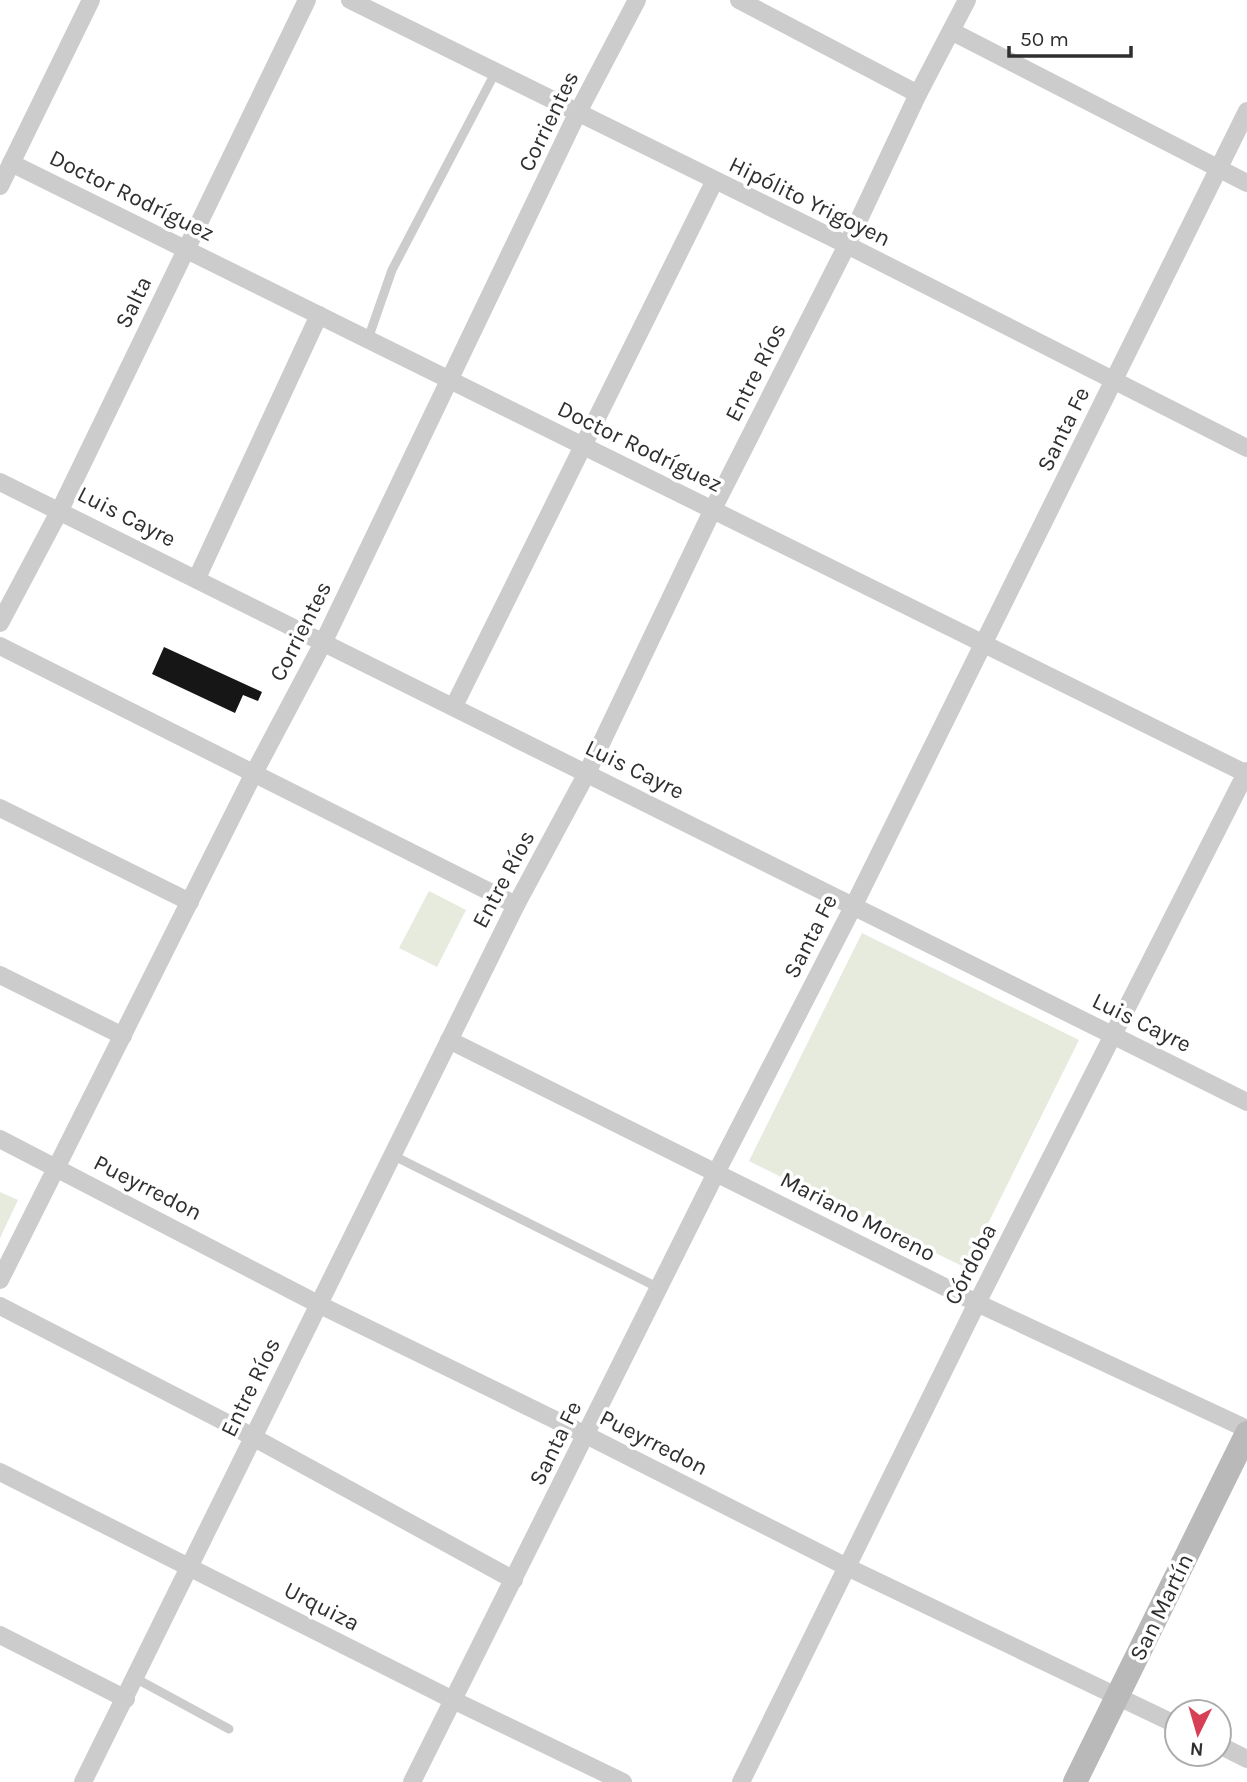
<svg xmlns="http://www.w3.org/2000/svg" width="1247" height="1782" viewBox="0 0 1247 1782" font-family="Karla,sans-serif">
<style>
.green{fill:#e6ebde}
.building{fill:#161616}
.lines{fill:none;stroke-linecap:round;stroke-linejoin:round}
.lane{stroke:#ccc;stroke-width:9}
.street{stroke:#ccc;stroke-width:18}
.secondary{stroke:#b9b9b9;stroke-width:24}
.labels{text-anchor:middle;stroke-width:7;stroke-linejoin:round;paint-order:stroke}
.street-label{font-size:23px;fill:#2f2f2f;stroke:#fff}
</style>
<rect width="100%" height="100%" fill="#fff"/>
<g class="green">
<path d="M429,891L466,910L437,967L399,948Z"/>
<path d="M862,933L1079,1040L966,1268L749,1161Z"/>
<path d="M0,1192L18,1200L0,1238Z"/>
</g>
<path class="building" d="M164,647L262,692L258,701L243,695L235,713L152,674Z"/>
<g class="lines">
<g class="lane">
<path d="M368,339L392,270L495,73"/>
<path d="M392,1155L659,1288"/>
<path d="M135,1678L229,1729"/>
</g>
<g class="street">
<path d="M350,0L847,245L1247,448"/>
<path d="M739,0L918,94"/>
<path d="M951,31L1247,183"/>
<path d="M11,163L1247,774"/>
<path d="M0,186L91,0"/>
<path d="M0,482L1247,1102"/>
<path d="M197,578L319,315"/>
<path d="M0,623L60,510L307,0"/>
<path d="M0,646L516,905"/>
<path d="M454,706L714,182"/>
<path d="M0,808L190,902"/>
<path d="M0,975L123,1036"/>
<path d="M449,1040L977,1303L1247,1429"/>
<path d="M0,1139L318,1304L586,1435L847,1567L1177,1725"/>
<path d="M0,1280L254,773L324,641L577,114L637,0"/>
<path d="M0,1306L229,1424L514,1580"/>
<path d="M0,1472L453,1700L623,1782"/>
<path d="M0,1635L126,1699"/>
<path d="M1219,1745L1247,1759"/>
<path d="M83,1782L516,905L587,773L713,509L847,245L918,94L967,0"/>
<path d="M412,1782L716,1173L854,905L1247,111"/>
<path d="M741,1782L977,1303L1247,771"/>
</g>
<path class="secondary" d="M1075,1782L1247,1433"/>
</g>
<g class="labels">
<g class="street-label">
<text transform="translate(548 121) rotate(-64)" y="8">Corrientes</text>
<text transform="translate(132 195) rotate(26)" y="8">Doctor Rodríguez</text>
<text transform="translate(810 201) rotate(26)" y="8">Hipólito Yrigoyen</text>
<text transform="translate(133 302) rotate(-64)" y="8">Salta</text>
<text transform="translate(755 372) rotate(-63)" y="8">Entre Ríos</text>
<text transform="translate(1063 429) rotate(-64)" y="8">Santa Fe</text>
<text transform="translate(640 446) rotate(26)" y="8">Doctor Rodríguez</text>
<text transform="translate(127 516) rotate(27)" y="8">Luis Cayre</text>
<text transform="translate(300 631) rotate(-63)" y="8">Corrientes</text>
<text transform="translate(635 769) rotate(26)" y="8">Luis Cayre</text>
<text transform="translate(503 879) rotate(-62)" y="8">Entre Ríos</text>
<text transform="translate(810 936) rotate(-63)" y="8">Santa Fe</text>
<text transform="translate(1142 1022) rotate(26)" y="8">Luis Cayre</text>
<text transform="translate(148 1187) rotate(27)" y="8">Pueyrredon</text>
<text transform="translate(858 1216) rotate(27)" y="8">Mariano Moreno</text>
<text transform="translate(970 1264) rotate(-63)" y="8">Córdoba</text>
<text transform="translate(250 1387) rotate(-64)" y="8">Entre Ríos</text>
<text transform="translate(654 1442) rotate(27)" y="8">Pueyrredon</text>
<text transform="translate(555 1443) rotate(-64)" y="8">Santa Fe</text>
<text transform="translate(322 1606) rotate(27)" y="8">Urquiza</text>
<text transform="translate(1161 1607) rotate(-64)" y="8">San Martín</text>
</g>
</g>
<g transform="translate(1198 1733) rotate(185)"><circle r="33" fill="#ffffff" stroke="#acacac" stroke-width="2"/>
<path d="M0-5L12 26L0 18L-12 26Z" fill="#d74054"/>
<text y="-10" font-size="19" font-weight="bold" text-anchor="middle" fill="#2f2f2f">N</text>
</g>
<path d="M1009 46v10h122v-10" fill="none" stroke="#2f2f2f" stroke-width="3.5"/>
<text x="1020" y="46" font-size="21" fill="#2f2f2f" stroke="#ffffff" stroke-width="5" paint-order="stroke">50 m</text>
</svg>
